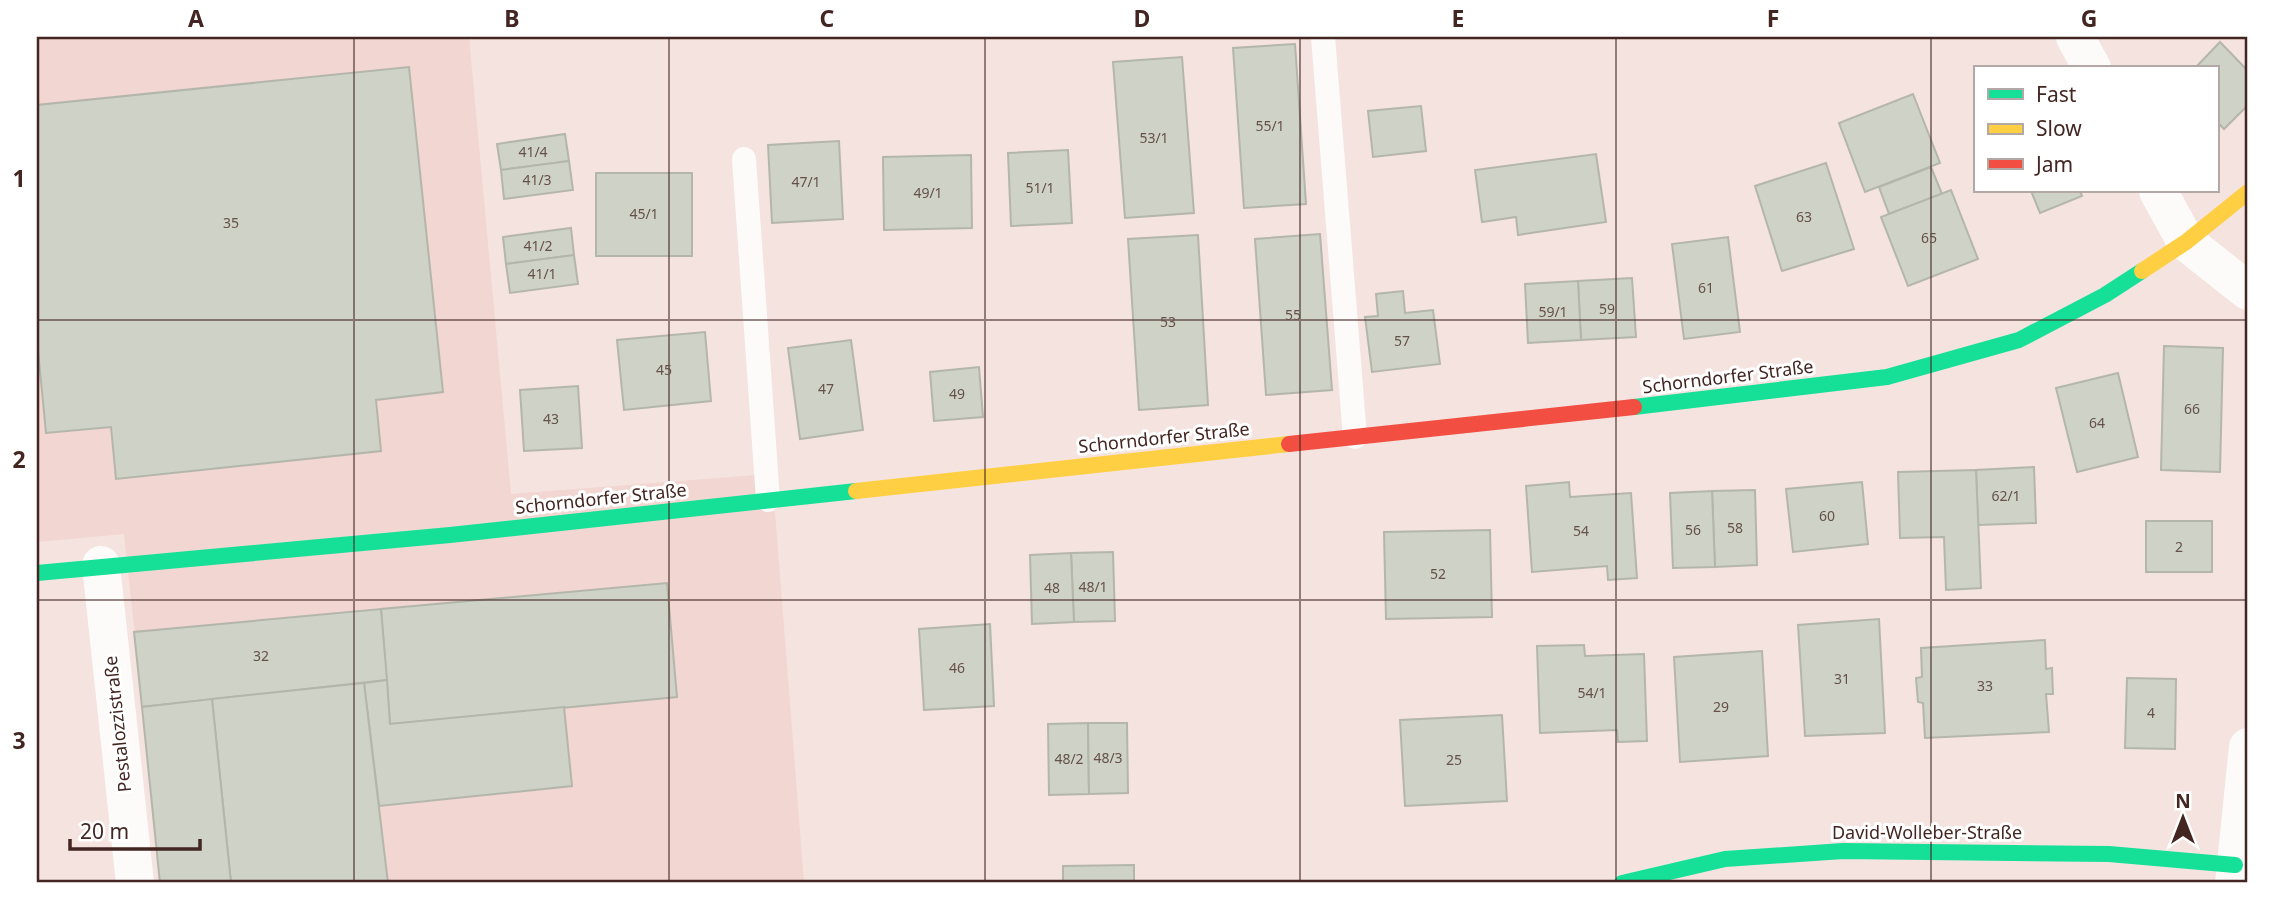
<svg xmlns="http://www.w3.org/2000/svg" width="2285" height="920" viewBox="0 0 2285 920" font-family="'Noto Sans',sans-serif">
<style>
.built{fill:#f1d6d1}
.building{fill:#ced2c7;stroke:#b4b6ac;stroke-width:2}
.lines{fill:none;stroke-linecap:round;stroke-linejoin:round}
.lane{stroke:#fdfbfa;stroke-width:24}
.street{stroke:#fdfbfa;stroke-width:38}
.fast{stroke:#16e098;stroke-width:16}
.slow{stroke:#ffcf43;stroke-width:16}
.jam{stroke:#f24e42;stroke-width:16}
.grid{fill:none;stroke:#432621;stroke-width:2;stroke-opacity:0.55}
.labels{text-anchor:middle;stroke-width:6;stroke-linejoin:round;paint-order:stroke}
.number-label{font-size:14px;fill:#66514a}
.street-label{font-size:18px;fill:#432621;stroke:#fff}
.neatline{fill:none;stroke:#432621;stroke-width:2.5}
.grid-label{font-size:23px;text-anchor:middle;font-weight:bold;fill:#432621}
</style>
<rect width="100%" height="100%" fill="#f4e3df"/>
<path class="built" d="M37,37H469L511,494L772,474L804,883H162L124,534L37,542Z"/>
<g class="building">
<path d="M2220,42L2248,71V105L2224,129L2217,122V68H2195Z"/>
<path d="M1295,44L1306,204L1244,208L1233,48Z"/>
<path d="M1182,57L1194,213L1125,218L1113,62Z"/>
<path d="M409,67L443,392L376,400L381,451L116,479L111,427L46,433L37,340V105Z"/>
<path d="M1913,94L1940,163L1865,192L1839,123Z"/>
<path d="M1421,106L1426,151L1373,157L1368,111Z"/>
<path d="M565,134L569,161L501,170L497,144Z"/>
<path d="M839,141L843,219L772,223L768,145Z"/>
<path d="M1068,150L1072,223L1011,226L1008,153Z"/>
<path d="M1596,154L1606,222L1518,235L1516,217L1482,222L1475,170Z"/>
<path d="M971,155L972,228L884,230L883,157Z"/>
<path d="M569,161L573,190L504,199L501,170Z"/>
<path d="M1826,163L1854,249L1782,271L1755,186Z"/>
<path d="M1931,167L1942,194L1889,214L1879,187Z"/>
<rect x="596" y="173" width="96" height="83"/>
<path d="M1951,190L1978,259L1908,286L1881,217Z"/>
<path d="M2031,191H2080L2082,196L2040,213Z"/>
<path d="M571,228L574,255L506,264L503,237Z"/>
<path d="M1320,234L1332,390L1266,395L1255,239Z"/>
<path d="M1198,235L1208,405L1139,410L1128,239Z"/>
<path d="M1728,237L1740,332L1684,339L1672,244Z"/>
<path d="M574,255L578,284L510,293L506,264Z"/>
<path d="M1632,278L1636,337L1581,340L1578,281Z"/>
<path d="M1578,281L1581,340L1528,343L1525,284Z"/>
<path d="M1403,291L1405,313L1433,310L1440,364L1372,372L1365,317L1378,316L1376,294Z"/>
<path d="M705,332L711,401L624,410L617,340Z"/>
<path d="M851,340L863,430L800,439L788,348Z"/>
<path d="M2164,346L2223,348L2220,472L2161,470Z"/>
<path d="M979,367L983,417L934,421L930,372Z"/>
<path d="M2118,373L2138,457L2077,472L2056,388Z"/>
<path d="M578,386L582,448L524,451L520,390Z"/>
<path d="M2034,467L2036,523L1978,525L1976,470Z"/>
<path d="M1976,470L1981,588L1946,590L1944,537L1900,538L1898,472Z"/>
<path d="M1569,482L1570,497L1631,493L1637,578L1608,580L1607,566L1532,572L1526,486Z"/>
<path d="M1862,482L1868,544L1793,552L1786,489Z"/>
<path d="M1755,490L1757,565L1715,567L1712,491Z"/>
<path d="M1712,491L1715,567L1673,568L1670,493Z"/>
<rect x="2146" y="521" width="66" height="51"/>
<path d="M1490,530L1492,617L1386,619L1384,532Z"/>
<path d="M1113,552L1115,621L1074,622L1071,553Z"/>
<path d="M1071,553L1074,622L1032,624L1030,555Z"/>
<path d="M667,583L677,697L390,724L381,609Z"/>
<path d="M381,609L387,680L142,707L134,632Z"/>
<path d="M1879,619L1885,733L1805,736L1798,625Z"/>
<path d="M990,624L994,706L924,710L919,629Z"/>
<path d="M2045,640L2046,669L2052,668L2053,694H2046L2049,732L1925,738L1923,703L1918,702L1916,678L1922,677L1921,648Z"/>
<path d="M1584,645L1585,656L1644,654L1647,741L1618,742L1617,730L1540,733L1537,646Z"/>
<path d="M1762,651L1768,756L1680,762L1674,657Z"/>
<path d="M2127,678L2176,679L2175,749L2125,748Z"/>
<path d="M387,680L390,724L564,707L572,786L379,806L364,683Z"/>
<path d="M364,683L388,883H231L212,699Z"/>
<path d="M212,699L231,883H160L142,707Z"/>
<path d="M1502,715L1507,801L1405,806L1400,720Z"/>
<path d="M1088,723L1089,794L1049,795L1048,724Z"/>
<path d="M1088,723H1127L1128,793L1089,794Z"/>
<path d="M1134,865V883H1063V866Z"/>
</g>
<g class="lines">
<g class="lane">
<path d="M1323,37L1355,437"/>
<path d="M744,159L768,500"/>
</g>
<g class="street">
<path d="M2075,37L2092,68"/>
<path d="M2158,191L2186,242L2248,291"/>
<path d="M101,565L135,883"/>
<path d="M2234,883L2248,747"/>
</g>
<g class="fast">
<path d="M1634,407L1887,377L2019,340L2105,295L2142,271"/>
<path d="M37,573L450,535L856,491"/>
<path d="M1622,883L1725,859L1843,851L2109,854L2235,865"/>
</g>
<g class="slow">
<path d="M2142,271L2186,242L2248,192"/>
<path d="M856,491L1289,444"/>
</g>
<path class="jam" d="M1289,444L1634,407"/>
</g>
<path class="grid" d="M354,37V883M669,37V883M985,37V883M1300,37V883M1616,37V883M1931,37V883M37,320H2248M37,600H2248"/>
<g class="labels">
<g class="number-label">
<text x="1270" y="131">55/1</text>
<text x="1154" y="143">53/1</text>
<text x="533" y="157">41/4</text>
<text x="537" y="185">41/3</text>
<text x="806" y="187">47/1</text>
<text x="1040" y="193">51/1</text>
<text x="928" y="198">49/1</text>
<text x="644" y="219">45/1</text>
<text x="1804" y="222">63</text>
<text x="231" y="228">35</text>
<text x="1929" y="243">65</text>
<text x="538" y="251">41/2</text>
<text x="542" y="279">41/1</text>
<text x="1706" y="293">61</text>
<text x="1607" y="314">59</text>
<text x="1553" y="317">59/1</text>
<text x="1293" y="320">55</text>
<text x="1168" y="327">53</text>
<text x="1402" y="346">57</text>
<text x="664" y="375">45</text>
<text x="826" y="394">47</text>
<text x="957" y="399">49</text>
<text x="2192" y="414">66</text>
<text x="551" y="424">43</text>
<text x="2097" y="428">64</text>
<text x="2006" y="501">62/1</text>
<text x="1827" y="521">60</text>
<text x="1735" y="533">58</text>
<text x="1693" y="535">56</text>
<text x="1581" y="536">54</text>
<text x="2179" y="552">2</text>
<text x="1438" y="579">52</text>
<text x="1093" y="592">48/1</text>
<text x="1052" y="593">48</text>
<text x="261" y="661">32</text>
<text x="957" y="673">46</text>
<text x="1842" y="684">31</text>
<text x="1985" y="691">33</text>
<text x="1592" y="698">54/1</text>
<text x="1721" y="712">29</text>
<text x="2151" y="718">4</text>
<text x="1108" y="763">48/3</text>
<text x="1069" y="764">48/2</text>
<text x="1454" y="765">25</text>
</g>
<g class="street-label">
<text transform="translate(1728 377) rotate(-7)" y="6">Schorndorfer Straße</text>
<text transform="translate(1164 438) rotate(-6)" y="6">Schorndorfer Straße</text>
<text transform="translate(601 499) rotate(-6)" y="6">Schorndorfer Straße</text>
<text transform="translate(118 724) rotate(-96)" y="6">Pestalozzistraße</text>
<text x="1927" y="839">David-Wolleber-Straße</text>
</g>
</g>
<rect width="2285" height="920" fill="none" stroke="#ffffff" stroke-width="77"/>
<rect x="1974" y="66" width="245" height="126" fill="#ffffff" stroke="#b4a8a6" stroke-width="2"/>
<rect x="1988" y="89" width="35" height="10" fill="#16e098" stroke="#b4a8a6" stroke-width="2"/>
<text x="2036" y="102" font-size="21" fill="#432621">Fast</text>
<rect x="1988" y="124" width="35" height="10" fill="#ffcf43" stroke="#b4a8a6" stroke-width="2"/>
<text x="2036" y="136" font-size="21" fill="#432621">Slow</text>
<rect x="1988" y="159" width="35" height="10" fill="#f24e42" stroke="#b4a8a6" stroke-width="2"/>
<text x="2036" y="172" font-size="21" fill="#432621">Jam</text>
<g transform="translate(2183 818)" stroke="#ffffff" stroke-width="5" paint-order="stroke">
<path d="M0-5L12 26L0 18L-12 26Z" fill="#432621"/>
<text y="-10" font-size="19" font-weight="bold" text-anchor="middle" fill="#432621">N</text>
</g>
<path d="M70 839v10h130v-10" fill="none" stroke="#432621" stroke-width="3.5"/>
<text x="80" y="839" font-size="21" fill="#432621" stroke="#ffffff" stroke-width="5" paint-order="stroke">20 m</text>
<rect x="38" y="38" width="2208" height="843" class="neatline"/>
<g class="grid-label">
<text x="196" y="27">A</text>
<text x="512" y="27">B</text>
<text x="827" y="27">C</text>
<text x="1142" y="27">D</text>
<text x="1458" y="27">E</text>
<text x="1773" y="27">F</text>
<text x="2089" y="27">G</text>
<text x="19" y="187">1</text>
<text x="19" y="468">2</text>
<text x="19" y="749">3</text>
</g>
</svg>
